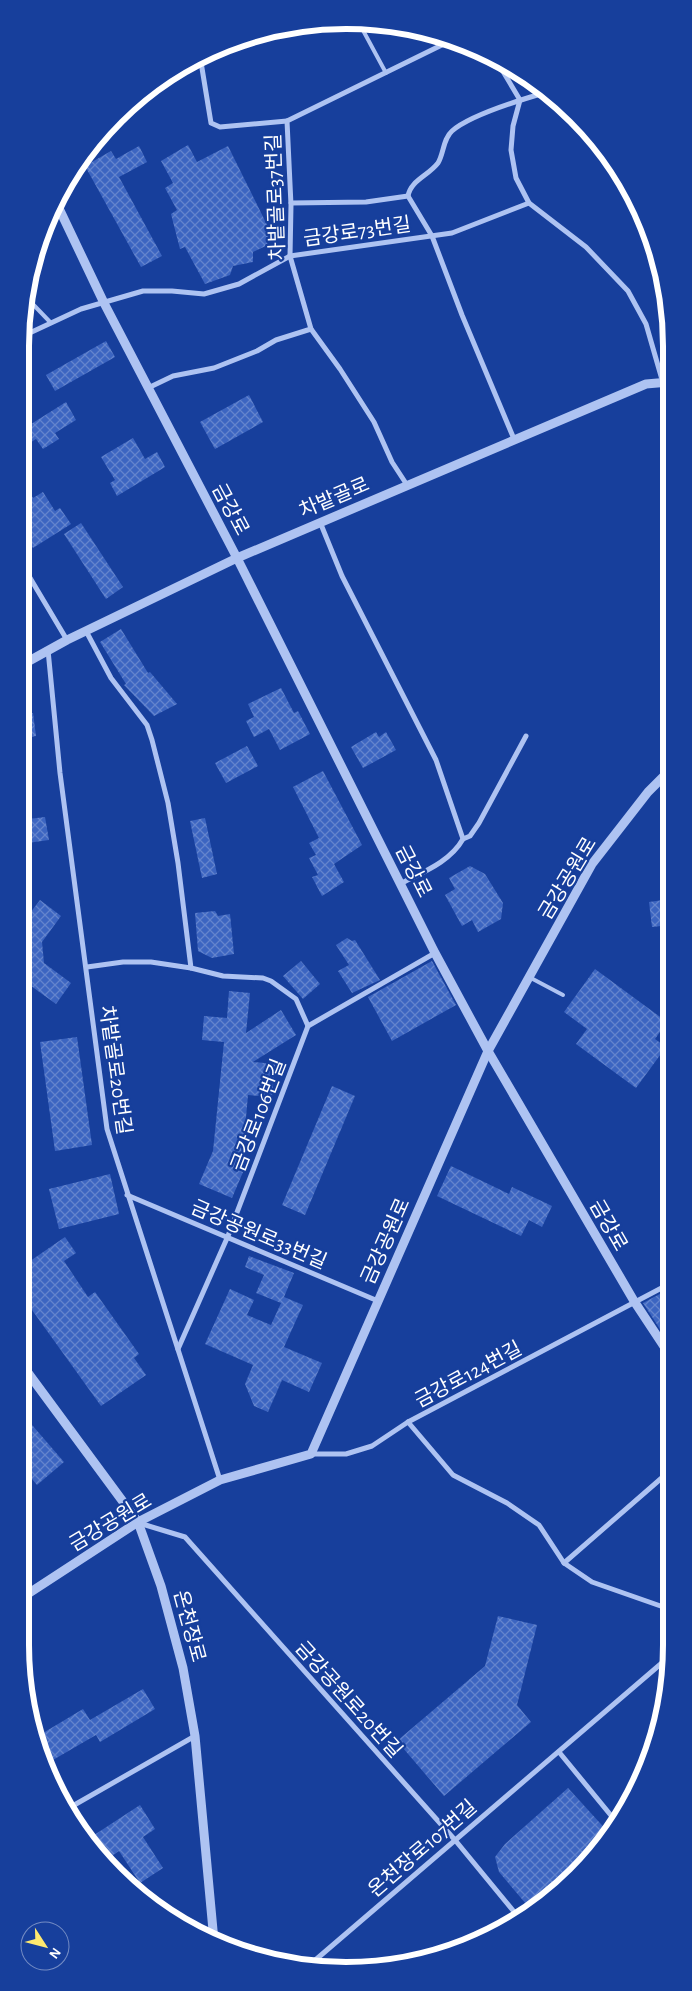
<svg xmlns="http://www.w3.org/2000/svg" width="692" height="1991" viewBox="0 0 692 1991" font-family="'Alegreya Sans','Noto Sans KR',sans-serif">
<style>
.building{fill:url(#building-cross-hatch)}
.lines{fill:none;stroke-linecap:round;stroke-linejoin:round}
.service{stroke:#aec3f2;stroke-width:4}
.minor{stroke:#aec3f2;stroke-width:5}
.tertiary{stroke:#aec3f2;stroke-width:9}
.labels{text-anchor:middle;stroke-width:4.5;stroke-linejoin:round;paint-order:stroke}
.street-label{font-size:20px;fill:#fff;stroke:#173f9c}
.rim{fill:none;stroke:#fff;stroke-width:6}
</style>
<defs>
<pattern id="building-cross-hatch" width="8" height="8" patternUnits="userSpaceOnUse" patternTransform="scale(1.25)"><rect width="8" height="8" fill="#3c65c1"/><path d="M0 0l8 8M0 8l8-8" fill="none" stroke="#6384cd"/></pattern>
</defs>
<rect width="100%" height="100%" fill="#173f9c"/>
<g class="building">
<path d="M188,145L197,162L228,146L274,239L267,242L268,245L253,252V262L233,266L230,275L205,284L185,247L180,249L171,214L177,210L165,188L173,183L161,161Z"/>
<path d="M139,146L147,162L119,177L162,256L141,267L85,166L111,151L116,159Z"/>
<path d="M106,341L115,357L55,391L46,375Z"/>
<path d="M249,395L263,422L215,449L200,422Z"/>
<path d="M66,402L76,420L55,433L59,439L43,449L36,439L20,449V431Z"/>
<path d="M133,438L145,459L157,452L165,467L117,496L110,483L115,480L101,457Z"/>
<path d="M20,478L33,498L43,492L55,511L60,508L71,524L33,548L20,528Z"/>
<path d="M81,523L123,587L106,599L64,534Z"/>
<path d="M121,629L148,673L150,672L177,704L154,716L124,685L126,684L100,642Z"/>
<path d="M281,688L294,713L298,711L310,734L280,750L269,729L254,737L246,721L254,717L248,704Z"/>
<path d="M33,713L36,736L20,739V715Z"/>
<path d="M376,732L379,737L386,732L396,750L363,768L351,747Z"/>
<path d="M247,746L258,766L226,783L215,763Z"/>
<path d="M323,771L362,845L334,864L344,882L322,896L312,877L318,875L309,858L316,855L309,843L319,838L293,787Z"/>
<path d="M45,817L49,840L20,844V820Z"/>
<path d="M205,818L217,874L202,878L190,821Z"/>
<path d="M470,866L485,874L503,903L501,919L478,932L472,920L462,926L445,895L455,889L449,878Z"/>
<path d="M670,899V925L652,927L649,902Z"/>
<path d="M40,900L61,916L42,942L44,963L71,983L56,1004L20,978V926Z"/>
<path d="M215,911L218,916L230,914L234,954L212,958L198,951L195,913Z"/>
<path d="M347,938L352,941L355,940L380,980L352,993L338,971L349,965L336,945Z"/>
<path d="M301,961L320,984L303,999L283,976Z"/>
<path d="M432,961L456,1005L392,1041L368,997Z"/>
<path d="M595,969L667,1022L655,1039L666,1047L636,1088L576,1044L587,1029L564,1012Z"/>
<path d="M229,991L250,993L246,1033L281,1010L296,1035L253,1062L275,1064L272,1097L248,1095L242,1162L246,1165L232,1198L199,1184L213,1151L224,1042L202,1040L204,1016L227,1018Z"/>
<path d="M77,1037L92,1145L55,1151L40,1042Z"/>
<path d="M332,1086L355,1096L305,1215L282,1205Z"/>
<path d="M451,1166L509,1194L512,1187L552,1206L542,1227L529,1220L521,1236L437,1196Z"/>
<path d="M110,1174L119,1214L59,1229L49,1189Z"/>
<path d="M65,1237L76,1253L64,1261L88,1297L95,1292L139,1354L134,1358L146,1375L101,1406L32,1310L26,1314L20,1305V1268Z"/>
<path d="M249,1256L294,1273L284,1297L303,1305L284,1347L322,1363L309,1392L282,1380L268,1412L254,1406L245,1384L253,1365L205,1344L230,1289L254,1300L247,1315L271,1325L281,1303L256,1293L264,1275L245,1267Z"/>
<path d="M671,1288V1346L643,1303Z"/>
<path d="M20,1411L64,1462L37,1485L20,1465Z"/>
<path d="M498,1616L537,1625L517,1705L531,1722L444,1796L397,1741L485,1666Z"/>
<path d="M143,1689L155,1709L100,1742L96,1735L46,1764L38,1736L83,1709L90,1720Z"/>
<path d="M568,1788L610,1834L532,1911L499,1872L495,1857L505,1844Z"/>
<path d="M140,1805L155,1829L143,1837L163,1868L140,1883L119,1851L103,1862L88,1839Z"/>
</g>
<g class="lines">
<g class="service">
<path d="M358,21L386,73"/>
<path d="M26,297L51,323"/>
<path d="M529,977L563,995"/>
</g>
<g class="minor">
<path d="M200,56L211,123L220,127L287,121"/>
<path d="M495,58L520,100L513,126L511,150L516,178L529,203L586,247L628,291L646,324L663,383L664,706L670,724"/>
<path d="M408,196C411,180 428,176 438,163C444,153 443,139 452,131C470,115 520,100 544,93"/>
<path d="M291,203L366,202L408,196L432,236L462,315L514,439"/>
<path d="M21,337L81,309L143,291H172L204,294L239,284L290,256L452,233L529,203"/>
<path d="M148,388L173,376L214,368L257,351L276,340L311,329"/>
<path d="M407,485L392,462L374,422L340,369L311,329L290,256L291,205L287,121L452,40"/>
<path d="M320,522L342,576L436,760L463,839L470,836L479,823L526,736"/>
<path d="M20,561L67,640"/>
<path d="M86,631L111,678L147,725L152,740L168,803L178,863L191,968L223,976L263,978L271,981L296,999L308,1026"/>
<path d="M48,650L60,773L107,1129L220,1480"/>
<path d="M400,884C423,872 450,862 463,839"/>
<path d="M87,967L123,962H151L191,968"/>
<path d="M127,1195L378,1301"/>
<path d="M178,1349L228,1236L308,1026L435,953"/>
<path d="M408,1422L453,1475L507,1503L539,1525L564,1563L592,1582L672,1610"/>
<path d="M311,1454H346L372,1446L408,1422L671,1283"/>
<path d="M139,1523L185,1537L455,1840L520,1919"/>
<path d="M564,1563L672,1469"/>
<path d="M559,1752L618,1824"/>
<path d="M69,1808L195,1736"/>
<path d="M306,1968L670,1656"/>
</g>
<g class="tertiary">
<path d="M55,200L104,303L237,558L435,953L488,1051L634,1301L671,1357"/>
<path d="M20,666L67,640L237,558L646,384L669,382"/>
<path d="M20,1362L138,1522L161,1586L183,1668L195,1736L214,1941"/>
<path d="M20,1599L138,1522L220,1480L311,1454L488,1051L592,864L648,792L670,770"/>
</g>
</g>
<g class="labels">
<g class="street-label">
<text transform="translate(275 197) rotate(-92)" y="7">차밭골로37번길</text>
<text transform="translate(357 231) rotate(-8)" y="7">금강로73번길</text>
<text transform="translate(334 497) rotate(-23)" y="7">차밭골로</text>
<text transform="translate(231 509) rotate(62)" y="7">금강로</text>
<text transform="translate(414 871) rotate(63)" y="7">금강로</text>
<text transform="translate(567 878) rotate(-59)" y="7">금강공원로</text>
<text transform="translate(116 1070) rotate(82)" y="7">차밭골로20번길</text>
<text transform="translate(258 1115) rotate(-69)" y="7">금강로106번길</text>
<text transform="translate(609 1225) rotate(60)" y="7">금강로</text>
<text transform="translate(259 1234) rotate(23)" y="7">금강공원로33번길</text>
<text transform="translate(385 1241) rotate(-66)" y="7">금강공원로</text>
<text transform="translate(468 1374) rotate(-28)" y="7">금강로124번길</text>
<text transform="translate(110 1522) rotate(-31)" y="7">금강공원로</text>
<text transform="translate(190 1626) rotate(75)" y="7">온천장로</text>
<text transform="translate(349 1699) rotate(48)" y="7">금강공원로20번길</text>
<text transform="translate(422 1848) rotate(-41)" y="7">온천장로107번길</text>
</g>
</g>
<path d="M0 0H692V1991H0ZM346 29H346A317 317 0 0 1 663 346V1645A317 317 0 0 1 346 1962H346A317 317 0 0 1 29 1645V346A317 317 0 0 1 346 29Z" fill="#173f9c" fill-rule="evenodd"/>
<path class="rim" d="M346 29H346A317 317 0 0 1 663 346V1645A317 317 0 0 1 346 1962H346A317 317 0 0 1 29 1645V346A317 317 0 0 1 346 29Z"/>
<g transform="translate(45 1946) rotate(126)"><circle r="24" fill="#173f9c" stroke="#748cc4"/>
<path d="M0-4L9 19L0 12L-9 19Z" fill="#ffe96f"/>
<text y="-8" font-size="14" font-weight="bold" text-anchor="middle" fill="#ffffff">N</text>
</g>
</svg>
